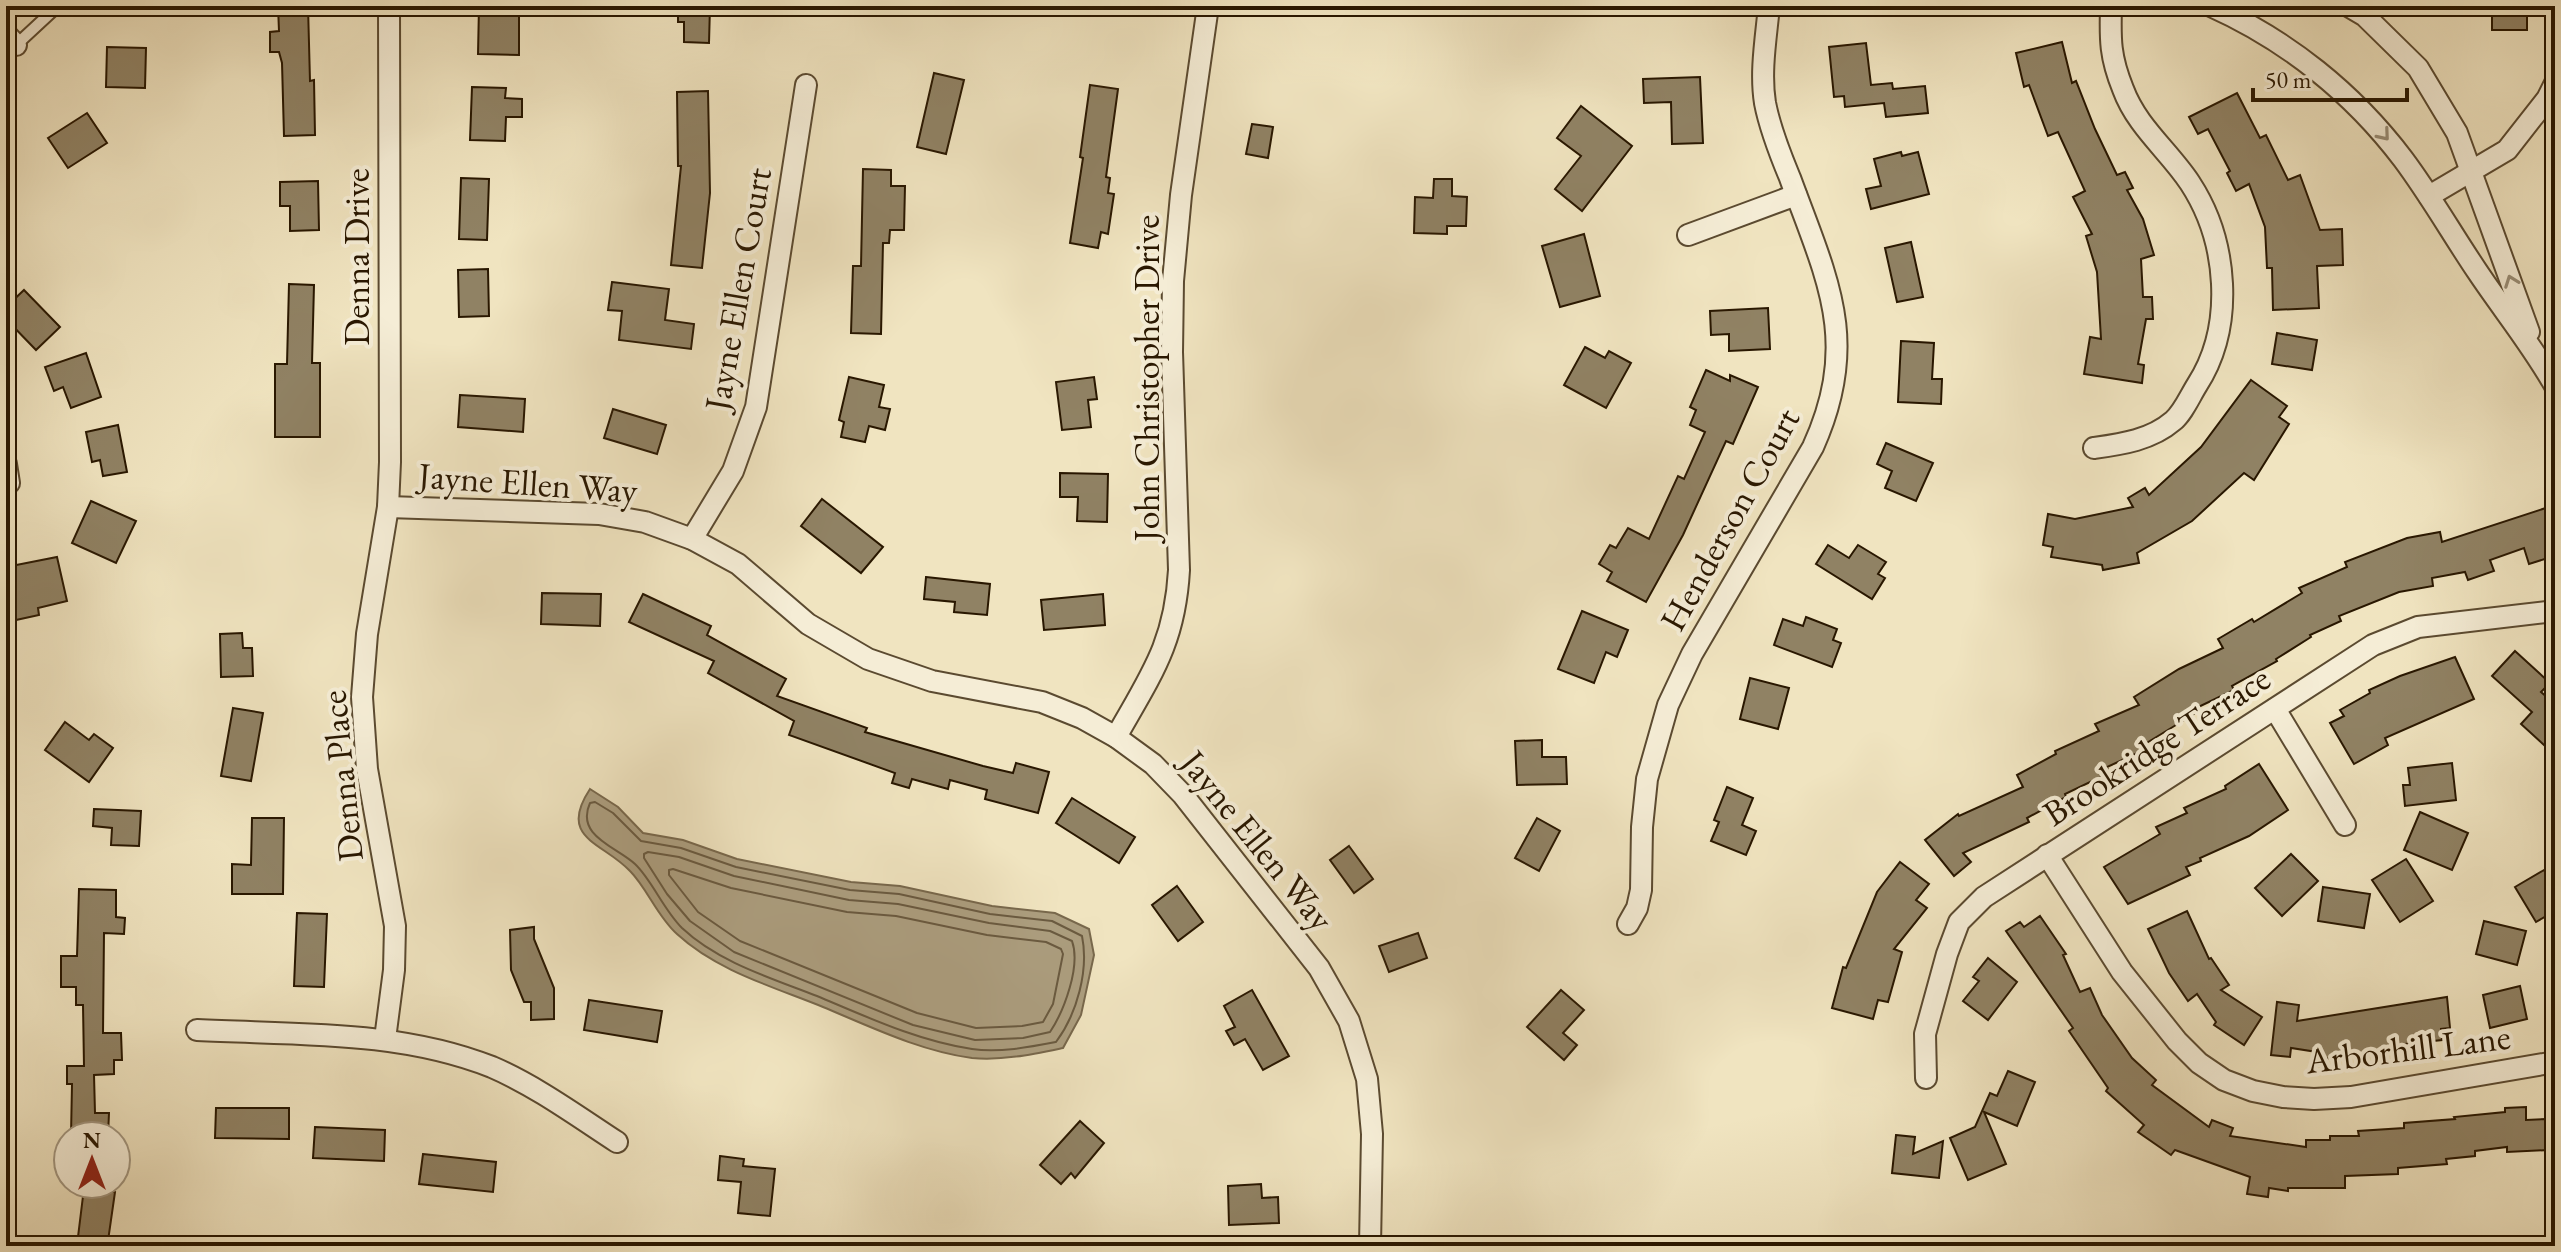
<svg xmlns="http://www.w3.org/2000/svg" width="2561" height="1252" viewBox="0 0 2561 1252" font-family="'EB Garamond',serif">
<style>
.water{fill:#ac9e7f;stroke:#78684c;stroke-width:2}
.lines{fill:none;stroke-linecap:round;stroke-linejoin:round}
.shore{stroke:#6a5a40;stroke-width:2}
.building{fill:#908264;stroke:#291700;stroke-width:2}
.service-casing{stroke:#5b4a30;stroke-width:14}
.minor-casing{stroke:#5b4a30;stroke-width:24}
.service{stroke:#f5edd6;stroke-width:10}
.minor{stroke:#f5edd6;stroke-width:20}
.oneway{stroke:#998d76}
.labels{text-anchor:middle;stroke-width:8;stroke-linejoin:round;paint-order:stroke}
.street-label{font-size:36px;fill:#291700;stroke:#f5edd6}
</style>
<rect width="100%" height="100%" fill="#f0e4c0"/>
<filter id="stains"><feTurbulence type="fractalNoise" baseFrequency=".0025" numOctaves="4"/><feColorMatrix values="0 0 0 0 .2 0 0 0 0 .09 0 0 0 0 .02 0 0 0 .5 -.17"/></filter>
<radialGradient id="worn" r=".72"><stop offset=".6" stop-color="#630" stop-opacity="0"/><stop offset="1" stop-color="#630" stop-opacity=".3"/></radialGradient>
<path class="water" d="M590,789L618,807L643,833L683,840L737,859L851,882L900,886L992,906L1055,913L1089,929L1094,955L1081,1015L1063,1048C1034,1054 1002,1061 972,1058C920,1051 871,1027 823,1007C774,987 717,971 677,934C657,916 647,888 630,871C603,842 557,839 590,789Z"/>
<g class="lines">
<g class="shore">
<path d="M595,802L613,813L641,841L681,848L736,867L850,890L899,894L990,914L1052,921L1082,936C1089,970 1077,1014 1056,1042C1030,1047 999,1053 972,1049C918,1041 867,1017 817,996C771,978 718,962 682,928C663,909 652,880 635,864C617,847 575,836 590,803Z"/>
<path d="M648,852L679,857L734,876L849,900L898,904L989,923L1050,931L1072,941C1081,966 1064,1011 1050,1032L1023,1038L975,1040L913,1025L734,952L690,921L667,894L644,858V854Z"/>
<path d="M673,869L731,888L847,912L896,916L987,935L1046,942L1061,949L1063,954L1053,1004L1043,1022L1022,1026L976,1028L917,1013L740,941L698,912L669,875V870Z"/>
</g>
</g>
<g class="building">
<path d="M278,6H308L310,81L314,80L315,135L284,136L282,63L279,52H270V32L279,31Z"/>
<path d="M479,6H519V55L478,54Z"/>
<path d="M678,6H710L709,43L684,42V22H678Z"/>
<rect x="2492" y="6" width="35" height="24"/>
<path d="M2062,42L2072,83L2076,81L2095,129L2117,175L2125,172L2133,188L2127,190L2143,219L2154,255L2141,259L2143,297H2152L2153,319H2146L2138,364L2144,365L2142,383L2084,374L2090,337L2101,339L2097,272L2086,236L2092,234L2073,197L2085,191L2058,132L2048,136L2029,85L2024,87L2016,53Z"/>
<path d="M1866,43L1871,85L1892,83L1893,89L1925,86L1928,113L1886,117L1884,103L1845,107L1844,96L1834,97L1829,47Z"/>
<path d="M107,47L146,48L145,88L106,87Z"/>
<path d="M934,73L964,80L946,154L917,147Z"/>
<path d="M1700,77L1703,143L1672,144L1671,102L1644,103L1643,79Z"/>
<path d="M1090,85L1118,89L1106,177L1110,178L1108,193L1114,194L1108,234L1101,232L1098,248L1070,243L1083,158L1080,157Z"/>
<path d="M472,87L506,88L505,98L522,99V117H506L505,141L470,140Z"/>
<path d="M708,91L710,193L702,268L671,265L681,166H678L677,92Z"/>
<path d="M2237,93L2260,138L2266,135L2288,180L2300,175L2320,230L2342,229L2343,265L2317,266L2319,308L2273,310L2272,268H2267L2265,227L2249,184L2236,191L2227,173L2230,171L2208,129L2198,134L2189,117Z"/>
<path d="M1581,106L1632,146L1582,211L1555,189L1581,156L1557,138Z"/>
<path d="M87,113L107,143L68,168L48,138Z"/>
<path d="M1252,124L1273,127L1268,158L1246,154Z"/>
<path d="M1901,152L1902,156L1918,152L1929,194L1871,209L1866,189L1881,186L1874,159Z"/>
<path d="M863,169L891,170V186H905L904,230H890L889,243H883L881,334L851,333L853,266H861Z"/>
<path d="M461,178L489,179L487,240L459,239Z"/>
<path d="M1434,179H1452V196L1467,197L1466,226H1447V234L1414,233L1415,197L1433,198Z"/>
<path d="M318,181L319,230L290,231V206H280V182Z"/>
<path d="M1584,234L1600,296L1560,307L1542,246Z"/>
<path d="M1911,242L1923,297L1897,302L1885,248Z"/>
<path d="M488,269L489,316L459,317L458,270Z"/>
<path d="M612,282L669,289L665,320L694,324L691,349L619,340L622,311L608,310Z"/>
<path d="M289,284L314,285L312,363H320V437H275V364H287Z"/>
<path d="M24,290L60,327L36,350L6,319V307Z"/>
<path d="M1768,308L1770,349L1729,351V334L1711,335L1710,311Z"/>
<path d="M2277,333L2317,340L2312,370L2272,364Z"/>
<path d="M1901,341L1934,343L1932,379H1942L1941,404L1898,402Z"/>
<path d="M1585,347L1605,358L1609,351L1631,363L1606,408L1564,385Z"/>
<path d="M86,353L101,397L71,408L63,387L54,391L45,367Z"/>
<path d="M1706,370L1730,381V375L1758,387L1733,444L1726,441L1683,535L1646,602L1607,581L1612,572L1599,564L1610,545L1616,548L1628,528L1649,539L1678,476L1684,479L1705,432L1690,425L1696,410L1690,407Z"/>
<path d="M849,377L884,385L879,407L890,409L885,430L869,426L865,442L841,437L844,422L839,420Z"/>
<path d="M1094,377L1097,399L1088,400L1091,427L1062,430L1056,382Z"/>
<path d="M2251,380L2287,406L2279,417L2289,424L2254,480L2244,473L2192,521L2137,553L2139,563L2103,570L2102,565L2051,557L2053,547L2043,545L2048,514L2075,519L2133,507L2128,498L2145,488L2149,495L2201,447Z"/>
<path d="M460,395L525,399L523,432L458,427Z"/>
<path d="M613,409L666,425L657,454L604,438Z"/>
<path d="M118,425L127,472L103,476L100,460L92,462L86,432Z"/>
<path d="M1886,443L1933,463L1916,501L1885,488L1892,471L1877,464Z"/>
<path d="M1060,473L1108,474L1107,522L1077,521L1078,497H1060Z"/>
<path d="M822,499L883,547L861,573L801,526Z"/>
<path d="M91,501L136,521L116,563L72,543Z"/>
<path d="M2555,505V543L2547,546L2551,557L2529,564L2524,548L2490,560L2494,571L2468,580L2465,572L2432,578L2433,586L2399,592L2339,616L2341,621L2310,635L2311,637L2276,659L2277,661L2232,686L2234,690L2192,710L2194,714L2140,747L2142,751L2107,767L2109,773L2065,794L2066,797L2027,818L2029,822L1963,853L1971,862L1954,876L1925,840L1958,814L1959,816L2023,787L2017,775L2056,754L2055,751L2099,731L2095,724L2139,705L2134,697L2179,669L2223,648L2218,639L2252,619L2254,622L2302,593L2299,588L2347,567L2345,562L2407,538L2440,532L2442,542Z"/>
<path d="M1828,545L1849,558L1858,545L1886,562L1878,574L1885,578L1872,599L1816,564Z"/>
<path d="M57,557L67,601L38,608L39,615L16,620L6,567Z"/>
<path d="M926,577L990,584L987,615L954,612L955,602L924,599Z"/>
<path d="M542,593L601,594L600,626L541,624Z"/>
<path d="M643,594L711,626L707,635L786,679L777,696L867,728L865,732L983,766L1013,773L1016,763L1049,772L1038,813L985,799L987,790L950,780L948,789L912,779L909,788L892,783L895,773L789,735L794,721L708,673L714,661L629,622Z"/>
<path d="M1103,594L1105,625L1044,630L1041,600Z"/>
<path d="M1582,611L1628,630L1617,657L1606,652L1594,683L1558,669Z"/>
<path d="M1806,617L1837,629L1833,640L1841,643L1832,667L1774,645L1783,619L1803,626Z"/>
<path d="M242,633L243,648H252L253,676L221,677L220,634Z"/>
<path d="M2515,651L2550,683L2541,692L2555,704V755L2521,724L2532,712L2492,676Z"/>
<path d="M2455,657L2474,699L2385,738L2388,745L2354,764L2330,723L2344,716L2340,710L2370,693L2369,690L2400,676Z"/>
<path d="M1750,678L1789,688L1778,729L1740,719Z"/>
<path d="M233,708L263,713L251,781L221,776Z"/>
<path d="M65,722L89,740L94,734L113,748L89,782L45,750Z"/>
<path d="M1542,740V757H1566L1567,784L1517,785L1515,741Z"/>
<path d="M2452,763L2456,800L2405,806L2403,785H2410L2408,768Z"/>
<path d="M2259,764L2288,810L2249,836L2200,858L2201,861L2186,867L2190,875L2128,904L2104,867L2160,834L2156,827L2187,813L2184,808L2226,789L2225,786Z"/>
<path d="M1727,787L1753,798L1742,825L1756,831L1746,855L1711,841L1719,822L1714,820Z"/>
<path d="M1072,798L1135,837L1119,863L1056,823Z"/>
<path d="M94,809L141,811L139,846L111,845L112,828L93,826Z"/>
<path d="M2420,812L2468,833L2452,870L2404,850Z"/>
<path d="M252,818H284L283,894H232V864L251,865Z"/>
<path d="M1537,818L1560,831L1539,871L1515,858Z"/>
<path d="M1349,846L1373,879L1354,893L1330,860Z"/>
<path d="M2291,854L2318,881L2282,916L2255,888Z"/>
<path d="M2406,859L2433,901L2400,922L2372,880Z"/>
<path d="M1900,862L1929,884L1916,900L1927,908L1894,949L1902,952L1888,1002L1878,1000L1873,1019L1832,1008L1843,967L1846,968L1877,892Z"/>
<path d="M2544,870L2555,889V911L2536,922L2515,887Z"/>
<path d="M1177,886L1203,922L1178,941L1152,905Z"/>
<path d="M2323,887L2370,894L2364,928L2318,921Z"/>
<path d="M79,889L116,890V917L125,918L124,934L104,933L103,1033H121L122,1060H114V1074L94,1075L95,1113H109L108,1136H71L72,1084H67V1066H84L83,1005H76V987H61V956H77Z"/>
<path d="M2187,911L2209,959L2211,958L2229,985L2221,990L2262,1017L2244,1045L2214,1025L2216,1022L2197,994L2188,1001L2169,973L2148,929Z"/>
<path d="M297,913L327,914L324,987L294,986Z"/>
<path d="M2040,916L2066,954L2063,955L2080,992L2090,988L2102,1015L2132,1058L2156,1080L2152,1085L2209,1127L2212,1120L2233,1128L2230,1136L2306,1147V1140H2330V1136H2359L2358,1131L2404,1128V1123L2455,1119L2454,1117L2505,1112V1108L2526,1107V1120L2546,1119L2548,1150L2507,1152V1147L2475,1151V1156L2446,1159L2447,1164L2398,1168V1174L2345,1176V1188H2288V1191L2269,1188L2268,1197L2247,1194L2250,1177L2175,1150L2171,1155L2138,1132L2144,1125L2106,1091L2108,1088L2069,1031L2073,1028L2006,931L2020,922L2024,927Z"/>
<path d="M2484,921L2526,931L2517,965L2476,954Z"/>
<path d="M534,927V939L554,988V1019L531,1020V1002H524L511,970L510,930Z"/>
<path d="M1418,933L1427,958L1389,972L1379,946Z"/>
<path d="M1988,958L2017,982L1988,1020L1963,1001L1979,981L1973,977Z"/>
<path d="M2520,986L2527,1019L2490,1028L2483,995Z"/>
<path d="M1252,990L1289,1056L1263,1070L1245,1039L1234,1045L1226,1031L1235,1027L1224,1006Z"/>
<path d="M1561,990L1584,1010L1563,1033L1577,1045L1564,1060L1527,1027Z"/>
<path d="M2447,997L2450,1028L2441,1029L2442,1040L2394,1045L2395,1048L2324,1059L2323,1053L2291,1048L2290,1057L2271,1055L2277,1002L2299,1005L2297,1021Z"/>
<path d="M589,1000L662,1011L657,1042L584,1030Z"/>
<path d="M2008,1071L2035,1082L2017,1126L1984,1112L2006,1164L1968,1180L1950,1138L1975,1127L1990,1093L1997,1096Z"/>
<path d="M216,1108H289V1139L215,1138Z"/>
<path d="M1080,1121L1104,1143L1075,1178L1071,1173L1061,1184L1040,1165Z"/>
<path d="M315,1127L385,1130L384,1161L313,1158Z"/>
<path d="M1896,1135L1915,1137L1913,1154L1943,1141L1939,1178L1892,1173Z"/>
<path d="M423,1154L496,1162L493,1192L419,1184Z"/>
<path d="M720,1156L744,1159L743,1166L775,1169L770,1216L738,1213L741,1182L718,1180Z"/>
<path d="M1261,1184L1262,1198L1278,1197L1279,1223L1229,1225L1228,1186Z"/>
<path d="M84,1188L115,1192L108,1241L78,1237Z"/>
</g>
<g class="lines">
<g class="service-casing">
<path id="service" d="M16,45L58,6"/>
</g>
<g class="minor-casing">
<g id="minor">
<path d="M2211,6C2287,40 2353,93 2403,159C2430,195 2452,234 2477,271C2503,310 2532,345 2555,386"/>
<path d="M2348,6L2365,16L2418,68L2457,133L2529,332"/>
<path d="M6,34L16,45"/>
<path d="M2429,196L2507,150L2547,99L2555,83"/>
<path d="M1688,235L1796,195"/>
<path d="M2094,448C2122,444 2151,440 2173,421C2183,413 2190,396 2197,385C2235,326 2228,241 2190,183C2169,151 2137,127 2123,89C2110,57 2110,40 2111,6"/>
<path d="M6,464L9,483"/>
<path d="M388,507L599,514L645,522L692,539L738,564L808,624L868,659L932,681L1042,702L1082,718L1116,737L1153,764L1183,795L1319,968L1349,1021L1367,1079L1372,1134L1370,1246"/>
<path d="M692,539L733,471L756,407L806,85"/>
<path d="M2275,709L2345,825"/>
<path d="M1116,737C1151,675 1175,643 1179,570L1172,352L1173,281L1181,195L1208,6"/>
<path d="M2047,855L2122,972L2177,1041L2199,1063L2224,1080L2253,1091L2283,1097L2314,1099L2351,1097L2555,1062"/>
<path d="M1628,924L1637,908L1641,890L1642,827L1647,779L1668,705L1692,654L1813,447C1861,341 1827,279 1790,178C1780,154 1770,129 1765,103C1760,72 1766,38 1769,6"/>
<path d="M197,1030C296,1035 399,1030 492,1067C536,1086 577,1116 617,1142"/>
<path d="M385,1039L394,970L395,926L367,769L362,697L367,634L388,507L390,462L389,6"/>
<path d="M1926,1078L1925,1034L1947,954L1959,922L1984,897L2373,645L2418,627L2555,611"/>
</g>
</g>
<use href="#service" class="service"/>
<use href="#minor" class="minor"/>
</g>
<defs><path id="oneway-chevron" d="M-2-3.5L2.5 0L-2 3.5" fill="none" stroke-width="1.6" stroke-linecap="round" stroke-linejoin="round" transform="scale(2)"/></defs>
<g class="oneway">
<use href="#oneway-chevron" transform="translate(2384 135) rotate(50)"/>
<use href="#oneway-chevron" transform="translate(2511 281) rotate(-110)"/>
</g>
<g class="labels">
<g class="street-label">
<text transform="translate(356 257) rotate(-90)" y="13">Denna Drive</text>
<text transform="translate(737 289) rotate(-80)" y="13">Jayne Ellen Court</text>
<text transform="translate(1146 378) rotate(-90)" y="13">John Christopher Drive</text>
<text transform="translate(528 482) rotate(4)" y="13">Jayne Ellen Way</text>
<text transform="translate(1729 519) rotate(-61)" y="13">Henderson Court</text>
<text transform="translate(2156 745) rotate(-33)" y="13">Brookridge Terrace</text>
<text transform="translate(341 776) rotate(-96)" y="13">Denna Place</text>
<text transform="translate(1258 840) rotate(51)" y="13">Jayne Ellen Way</text>
<text transform="translate(2408 1048) rotate(-7)" y="13">Arborhill Lane</text>
</g>
</g>
<rect width="2561" height="1252" fill="none" stroke="#f0e4c0" stroke-width="32"/>
<rect x="8" y="8" width="2545" height="1236" fill="none" stroke="#291700" stroke-width="4"/>
<rect x="16" y="16" width="2529" height="1220" fill="none" stroke="#291700" stroke-width="2"/>
<g transform="translate(92 1160)"><circle r="38" fill="#f5edd6" stroke="#a39780" stroke-width="2"/>
<path d="M0-6L14 30L0 20L-14 30Z" fill="#8f2418"/>
<text y="-12" font-size="22" font-weight="bold" text-anchor="middle" fill="#291700">N</text>
</g>
<path d="M2253 88v12h154v-12" fill="none" stroke="#291700" stroke-width="4"/>
<text x="2265" y="88" font-size="24" fill="#291700" stroke="#f5edd6" stroke-width="6" paint-order="stroke">50 m</text>
<rect width="100%" height="100%" filter="url(#stains)"/>
<rect width="100%" height="100%" fill="url(#worn)"/>
</svg>
